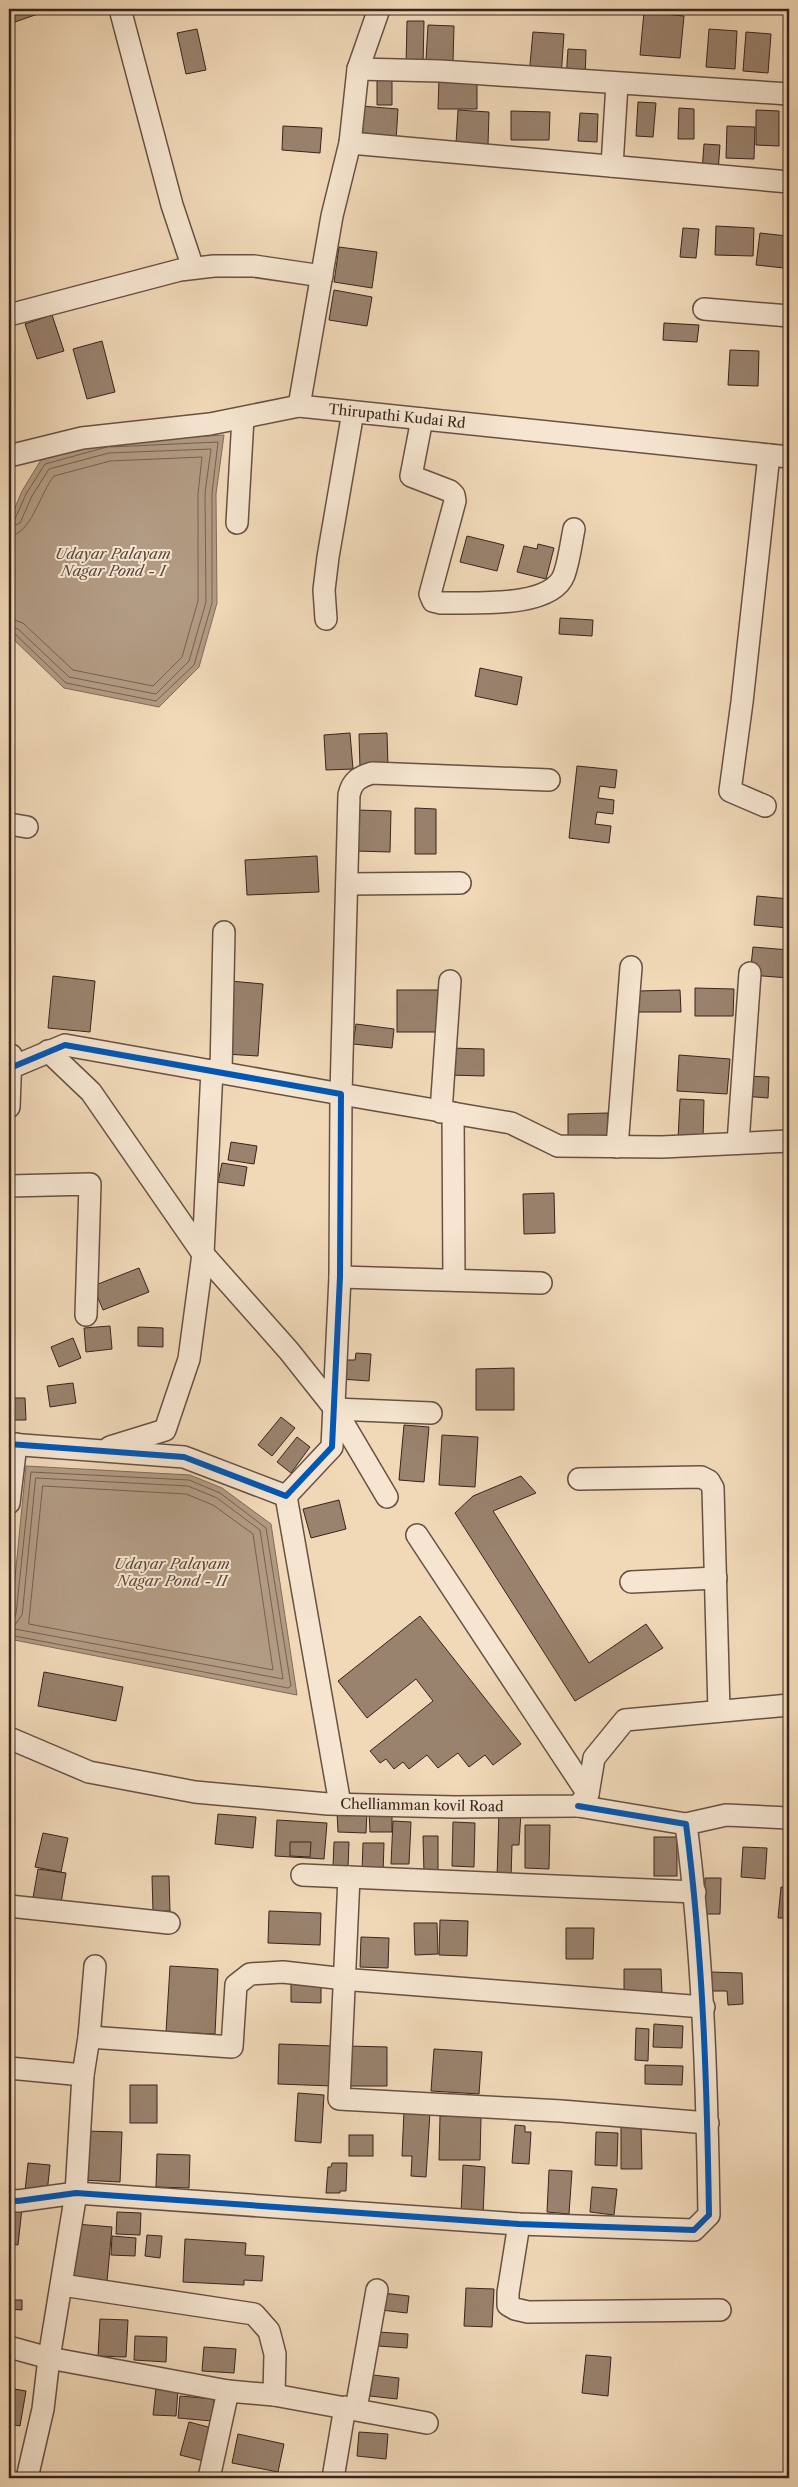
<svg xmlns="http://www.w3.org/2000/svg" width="798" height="2487" viewBox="0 0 798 2487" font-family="'Libre Caslon Text',serif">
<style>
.water{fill:#b29b83;stroke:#826b5a}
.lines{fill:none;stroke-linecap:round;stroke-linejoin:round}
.shore{stroke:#766050;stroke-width:1}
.building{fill:#99826e;stroke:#39241d}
.minor-casing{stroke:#675144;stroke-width:24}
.minor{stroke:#f6e6d1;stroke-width:21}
.cycleway-casing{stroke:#f6e6d1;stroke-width:9}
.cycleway{stroke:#0057b8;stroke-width:6}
.labels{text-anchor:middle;stroke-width:4;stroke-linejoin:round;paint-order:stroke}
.street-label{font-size:14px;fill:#39241d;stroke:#f6e6d1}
.water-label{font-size:15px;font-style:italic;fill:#5d483c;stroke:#f6e6d1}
</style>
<rect width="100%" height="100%" fill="#f1d9b8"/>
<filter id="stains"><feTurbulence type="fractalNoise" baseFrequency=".004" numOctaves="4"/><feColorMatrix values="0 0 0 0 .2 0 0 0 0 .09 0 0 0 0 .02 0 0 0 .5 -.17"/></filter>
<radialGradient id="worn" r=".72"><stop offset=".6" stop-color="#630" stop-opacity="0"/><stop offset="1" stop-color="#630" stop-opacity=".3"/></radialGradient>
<g class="water">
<path d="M224,435L216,494L217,603L199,667L159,707L64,688L9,635V522L22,491L41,460L107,442Z"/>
<path d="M26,1466L190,1475L222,1488L271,1524L297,1695L9,1639Z"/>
</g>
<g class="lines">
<g class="shore">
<path d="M9,522L15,519L26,494L45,464L107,447"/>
<path d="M9,528L20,523L32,496L49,469L109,453L211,449L205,493L206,602L189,661L156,694L69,677L18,629L9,626"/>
<path d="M9,536C31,535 40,493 54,476L110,461L202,457L198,494V601L182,657L153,686L73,670L23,623L9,618"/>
<path d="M9,632L14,633L66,683L156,701L194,665L212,603V493L218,442L110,447"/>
<path d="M36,1478L188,1486L217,1498L260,1530L283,1679L15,1629L14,1626L22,1615Z"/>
<path d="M43,1486L186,1494L213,1505L253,1534L273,1670L29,1624Z"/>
<path d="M9,1620L14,1619L16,1614L31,1472L189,1480L220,1493L266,1528L291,1686L288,1688L9,1635"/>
</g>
</g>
<g class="building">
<path d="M9,9H36L38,14L12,23Z"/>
<path d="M644,12L684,16L680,58L640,55Z"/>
<path d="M407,21H424L423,66H406Z"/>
<path d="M428,25L454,26L453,61L426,60Z"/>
<path d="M197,29L206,70L186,74L177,33Z"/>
<path d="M709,29L737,31L735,69L706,67Z"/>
<path d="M533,32L564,34L561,77L529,75Z"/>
<path d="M746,32L771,34L768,73L743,71Z"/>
<path d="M568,49L586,50L585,80L566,79Z"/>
<path d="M439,78H477V109H438Z"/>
<path d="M377,79L392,80V105H377Z"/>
<path d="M638,102L656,103L653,137L636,136Z"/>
<path d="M361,106L398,109L396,141L359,139Z"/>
<path d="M679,108L694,109V139H678Z"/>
<path d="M458,110L489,112L488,145L456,144Z"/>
<path d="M756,110L779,111V146L756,145Z"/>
<path d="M511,111L550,112L549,140H511Z"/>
<path d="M580,113L598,114L597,142L578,141Z"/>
<path d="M283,126L322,128L320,153L282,150Z"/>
<path d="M727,126L755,127L754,159L726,158Z"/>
<path d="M704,144L720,145L718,172L702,171Z"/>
<path d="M716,226L754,228L753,256L715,255Z"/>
<path d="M683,228L699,229L696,258L680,257Z"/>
<path d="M760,233L787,236L784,268L756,265Z"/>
<path d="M339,247L377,252L372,288L334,282Z"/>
<path d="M334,290L372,297L367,326L329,320Z"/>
<path d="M52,315L64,351L37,359L25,324Z"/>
<path d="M664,323L699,325L697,342L663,340Z"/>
<path d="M102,341L115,392L87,399L73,349Z"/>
<path d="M730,350L759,351L758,386L728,385Z"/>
<path d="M786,421H789V438H785Z"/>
<path d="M467,536L504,545L497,571L460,562Z"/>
<path d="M538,544L554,548L546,579L517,572L524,546L537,549Z"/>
<path d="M560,618L593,620L592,636L559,634Z"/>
<path d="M480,668L522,677L517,705L475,696Z"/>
<path d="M350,733L353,769L326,770L324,735Z"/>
<path d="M387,733L388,766L360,768L359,734Z"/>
<path d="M577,766L617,770L615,788L600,786L598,798L614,800L613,814L597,812L595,824L611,826L609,843L569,838Z"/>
<path d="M415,808L436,809V854H415Z"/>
<path d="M356,810L391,811L390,852L356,851Z"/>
<path d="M317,856L319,892L247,895L245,860Z"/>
<path d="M757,896L789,899V928L754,925Z"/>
<path d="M753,947L789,950V978L750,975Z"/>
<path d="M53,976L95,981L90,1032L48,1028Z"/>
<path d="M230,981L263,984L258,1056L225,1054Z"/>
<path d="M695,988L734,989L733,1016H695Z"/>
<rect x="397" y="990" width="44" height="42"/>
<path d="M680,990L681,1012H638V991Z"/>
<path d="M356,1024L394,1029L392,1048L353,1044Z"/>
<path d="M450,1048L484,1049V1076L449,1075Z"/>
<path d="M679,1055L730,1059L727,1094L677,1091Z"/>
<path d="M744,1076L769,1077L768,1098L743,1096Z"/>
<path d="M680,1099L704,1100L703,1140L678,1139Z"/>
<path d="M608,1113V1140H568V1114Z"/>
<path d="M231,1142L257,1146L254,1164L228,1160Z"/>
<path d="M222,1163L247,1167L244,1186L218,1182Z"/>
<path d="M554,1193L555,1233L524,1234L523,1194Z"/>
<path d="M139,1268L149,1292L103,1310L93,1286Z"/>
<path d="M110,1326L112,1349L86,1352L84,1328Z"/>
<path d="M138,1327L163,1328V1347L138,1346Z"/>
<path d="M73,1338L81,1358L59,1367L51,1347Z"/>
<path d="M356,1353L371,1354L369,1381L341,1379L342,1360H355Z"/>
<path d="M514,1368V1410H476V1369Z"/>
<path d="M73,1383L76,1403L50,1407L47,1386Z"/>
<path d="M11,1398H25L26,1420H11Z"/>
<path d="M281,1417L295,1428L272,1456L258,1445Z"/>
<path d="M404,1425L429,1427L424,1482L399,1480Z"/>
<path d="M442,1435L478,1437L475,1487L439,1485Z"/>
<path d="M297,1437L310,1447L291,1473L277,1462Z"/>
<path d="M521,1476L536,1493L493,1511L589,1663L646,1624L663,1648L575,1701L455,1513L473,1496Z"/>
<path d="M339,1500L346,1529L311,1538L303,1509Z"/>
<path d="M420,1616L521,1744L493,1765L485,1755L469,1767L458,1753L438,1768L427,1755L409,1769L403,1762L394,1769L386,1759L380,1763L370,1751L433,1701L416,1679L367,1718L338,1681Z"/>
<path d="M44,1672L123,1687L116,1721L38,1706Z"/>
<path d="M367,1811L366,1833L338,1832L337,1812Z"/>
<path d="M369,1811L392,1813V1832H370Z"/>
<path d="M499,1811L521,1812L519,1845H512L511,1879L497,1878Z"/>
<path d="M218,1814L256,1817L253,1848L215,1844Z"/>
<path d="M277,1820L327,1823L324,1859L275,1856Z"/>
<path d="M393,1821L411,1822L409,1864H391Z"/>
<path d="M453,1822L475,1823L474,1867L452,1866Z"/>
<path d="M525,1825H550L549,1869L525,1868Z"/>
<path d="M43,1833L68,1838L61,1872L35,1867Z"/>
<path d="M423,1836H438V1873H424Z"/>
<rect x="654" y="1837" width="23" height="39"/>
<path d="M290,1842H311L310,1857L290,1856Z"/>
<path d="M334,1842H349L348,1867H333Z"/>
<path d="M363,1843H384L383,1873L362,1872Z"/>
<path d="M743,1847L767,1848L765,1879L741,1877Z"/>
<path d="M38,1869L66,1873L61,1903L33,1898Z"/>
<path d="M152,1876H169L170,1911L153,1912Z"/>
<path d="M705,1878H721L720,1914H704Z"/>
<path d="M781,1887L789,1888V1918H778Z"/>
<path d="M269,1911L321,1913L320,1945L268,1943Z"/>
<path d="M440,1920L468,1921L467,1956L439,1955Z"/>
<path d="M414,1923H437L438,1954L415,1955Z"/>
<path d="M566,1928H594L593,1959H566Z"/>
<path d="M361,1937L389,1938L388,1968L360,1967Z"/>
<path d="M170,1966L218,1969L215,2034L166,2032Z"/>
<path d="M624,1969H661L662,1994H624Z"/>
<path d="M711,1972L742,1973L743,2004L728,2005L727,1991H710Z"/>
<path d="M291,1983L321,1985V2003L291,2002Z"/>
<path d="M654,2024L683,2026L682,2048L653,2047Z"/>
<path d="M636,2028L649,2029L648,2061L635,2060Z"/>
<path d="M279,2044L334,2046L333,2086L278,2084Z"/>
<path d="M347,2046L387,2047V2086H347Z"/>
<path d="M434,2049L482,2052L479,2094L431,2091Z"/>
<path d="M645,2065L683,2066L682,2085L645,2084Z"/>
<rect x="130" y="2085" width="27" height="38"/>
<path d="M298,2093L324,2095L321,2143L295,2141Z"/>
<path d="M404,2111L430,2112L426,2177L411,2176L412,2156H402Z"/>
<path d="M440,2116L481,2117L480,2160H439Z"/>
<path d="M641,2124L642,2169H621V2125Z"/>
<path d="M515,2125L525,2126V2132H531L529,2164L512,2163Z"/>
<path d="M84,2131L122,2132L120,2182L82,2180Z"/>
<path d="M596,2132L618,2133L617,2166L595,2165Z"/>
<rect x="349" y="2135" width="24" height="21"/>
<path d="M157,2154L190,2155L189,2188L156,2187Z"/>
<path d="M28,2163L50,2165L47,2193L25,2191Z"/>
<path d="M332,2163H347L346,2191H340V2193H326L328,2167H331Z"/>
<path d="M463,2165L485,2167L483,2215L461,2214Z"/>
<path d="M549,2170L572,2171L569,2214L547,2212Z"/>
<path d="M592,2187L617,2189L614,2215L590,2212Z"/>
<path d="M9,2207L22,2208L18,2245L9,2244Z"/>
<path d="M117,2212L141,2213L140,2235L116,2234Z"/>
<path d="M76,2224L112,2227L107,2281L72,2278Z"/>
<path d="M147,2235L162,2236L160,2258L145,2256Z"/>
<path d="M112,2236L136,2238L135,2256L111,2255Z"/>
<path d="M185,2239L246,2243L245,2255L264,2256L262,2281L244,2280V2285L183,2282Z"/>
<path d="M9,2285H11V2300H22V2310L9,2309Z"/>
<path d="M466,2288L494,2289L492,2327L464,2326Z"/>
<path d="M383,2293L409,2296L407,2313L381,2310Z"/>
<path d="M100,2319L128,2320L126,2357L98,2356Z"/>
<path d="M379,2332L408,2334L407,2348L378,2346Z"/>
<path d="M135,2336L167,2337L166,2362L134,2360Z"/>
<path d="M204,2347L236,2349L234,2373L202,2371Z"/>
<path d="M586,2355L611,2357L608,2396L582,2393Z"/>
<path d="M373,2375L399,2378L397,2399L370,2396Z"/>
<path d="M9,2388L26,2391L20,2426L9,2424Z"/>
<path d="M156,2388L178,2390L176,2416L153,2415Z"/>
<path d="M180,2396L214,2399L212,2421L178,2418Z"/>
<path d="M189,2422L212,2428L204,2461L180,2455Z"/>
<path d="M359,2432L388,2434L386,2459L357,2456Z"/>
<path d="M238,2434L284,2444L278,2472L232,2463Z"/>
</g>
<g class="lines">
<g class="minor-casing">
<g id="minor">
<path d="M120,9L172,205L193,268"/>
<path d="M358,69L440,71L789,94"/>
<path d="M350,143L789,182"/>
<path d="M612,166L617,84"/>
<path d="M704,309L789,316"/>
<path d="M9,315L180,270L214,266H254L322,276"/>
<path d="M299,406L332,216L350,143L358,69L379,9"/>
<path d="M422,419L411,476L450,491L454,495L455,501L430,594L433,601L441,603C472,602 551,609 564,575C569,561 571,544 574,529"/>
<path d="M9,456L82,438L210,424L299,406L789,457"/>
<path d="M237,523L243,418"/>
<path d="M326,619L324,590L328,557L353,412"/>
<path d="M549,780L372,773C359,777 352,781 349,795L341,1094L511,1123L558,1146L662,1147L789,1141"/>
<path d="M765,806L730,791L742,702L769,455"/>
<path d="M9,824L27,827"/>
<path d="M347,884L460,883"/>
<path d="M48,1051L91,1092L203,1254L289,1351L335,1409L387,1497"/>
<path d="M221,1072L224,932"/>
<path d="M9,1107L11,1055"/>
<path d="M441,1112L450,981"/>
<path d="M453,1113L454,1280"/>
<path d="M738,1143L750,973"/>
<path d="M617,1147L631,967"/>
<path d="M9,1186L90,1184L86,1315"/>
<path d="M340,1277L541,1283"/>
<path d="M335,1409L431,1413"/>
<path d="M9,1444L184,1457L286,1496L332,1447L340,1277L341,1094L65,1045L10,1068"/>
<path d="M110,1447L165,1430L189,1359L203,1254L212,1070"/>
<path d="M579,1479L701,1477L709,1481L713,1488L719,1711"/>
<path d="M286,1496L340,1804"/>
<path d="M9,1503L16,1444"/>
<path d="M417,1535L588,1794"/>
<path d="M631,1582L716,1578"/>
<path d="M9,1738L89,1772L195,1792L328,1804L455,1807L578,1806L588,1794L594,1758L625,1720L789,1705"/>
<path d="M686,1824L726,1815L789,1818"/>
<path d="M302,1875L695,1892"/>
<path d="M349,1877L339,2099L561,2111L708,2123"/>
<path d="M9,1906L169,1923"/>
<path d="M89,2037L232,2047L236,1985L250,1974L283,1972L354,1980L704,2007"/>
<path d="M9,2068L83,2075L76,2193L49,2358L228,2391L209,2478"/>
<path d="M83,2075L89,2037L95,1966"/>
<path d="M9,2200L18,2201L76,2193L519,2224L694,2230L709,2215C707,2084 703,1954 686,1824L578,1806"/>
<path d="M519,2224L508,2293V2305L515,2309L528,2312L720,2310"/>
<path d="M62,2285L254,2314L269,2331L275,2354L274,2395L228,2391"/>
<path d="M9,2347L49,2358L43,2409L27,2478"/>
<path d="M274,2395L427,2423"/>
<path d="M356,2409L377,2290"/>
<path d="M333,2478L345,2407"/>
</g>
</g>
<use href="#minor" class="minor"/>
<g class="cycleway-casing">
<g id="cycleway">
<path d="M9,1444L184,1457L286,1496L332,1447L340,1277L341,1094L65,1045L10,1068"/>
<path d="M9,2200L18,2201L76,2193L519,2224L694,2230L709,2215C707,2084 703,1954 686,1824L578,1806"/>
</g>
</g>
<use href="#cycleway" class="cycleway"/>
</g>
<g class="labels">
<g class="street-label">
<text transform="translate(397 416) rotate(6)" y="5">Thirupathi Kudai Rd</text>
<text transform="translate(422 1805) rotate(1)" y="5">Chelliamman kovil Road</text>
</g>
<g class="water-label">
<text x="113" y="559">Udayar Palayam<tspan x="113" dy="17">Nagar Pond - I</tspan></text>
<text x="172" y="1569">Udayar Palayam<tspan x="172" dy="17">Nagar Pond - II</tspan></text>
</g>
</g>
<rect width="798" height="2487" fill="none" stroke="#f1d9b8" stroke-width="30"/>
<rect x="10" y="10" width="778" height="2467" fill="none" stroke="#39241d" stroke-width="2.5"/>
<rect x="15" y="15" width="768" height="2457" fill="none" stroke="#39241d"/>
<rect width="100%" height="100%" filter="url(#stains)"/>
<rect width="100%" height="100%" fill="url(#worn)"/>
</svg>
